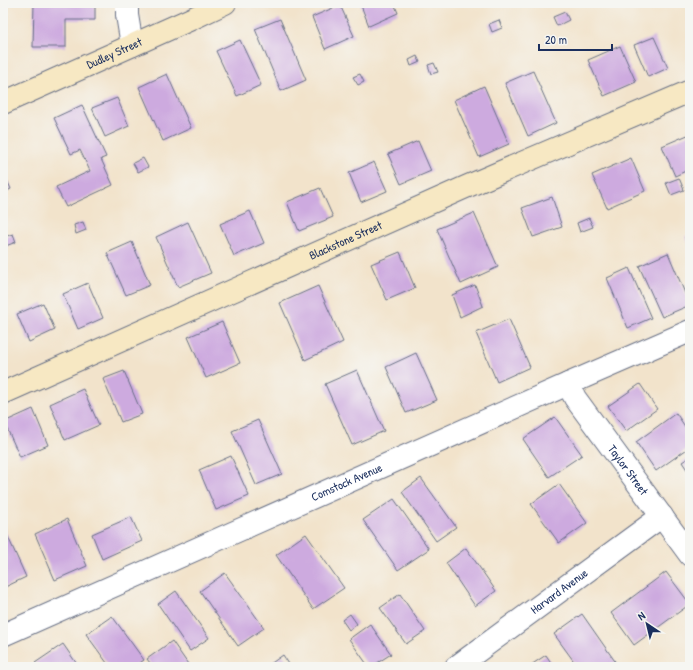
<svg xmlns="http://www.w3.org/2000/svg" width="693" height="670" viewBox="0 0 693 670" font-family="'Patrick Hand',sans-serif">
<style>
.building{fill:#cdaadf}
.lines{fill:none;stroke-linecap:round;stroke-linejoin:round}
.street-casing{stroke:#666e84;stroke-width:24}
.secondary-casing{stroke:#666e84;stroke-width:24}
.street{stroke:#fff;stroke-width:22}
.secondary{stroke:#f7e8c3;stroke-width:22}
.labels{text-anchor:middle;stroke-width:3;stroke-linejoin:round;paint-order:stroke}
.street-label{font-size:12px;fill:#1b2f5e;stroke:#f6f6f2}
</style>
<rect width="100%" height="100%" fill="#f6f6f2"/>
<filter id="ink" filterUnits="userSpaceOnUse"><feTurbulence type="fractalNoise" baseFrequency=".025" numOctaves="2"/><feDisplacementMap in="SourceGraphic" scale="8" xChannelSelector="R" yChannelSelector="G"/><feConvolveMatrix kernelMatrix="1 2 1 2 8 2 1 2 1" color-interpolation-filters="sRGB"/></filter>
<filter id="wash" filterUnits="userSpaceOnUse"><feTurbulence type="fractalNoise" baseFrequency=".012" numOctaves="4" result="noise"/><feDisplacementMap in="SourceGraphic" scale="16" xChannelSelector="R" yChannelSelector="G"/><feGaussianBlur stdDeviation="0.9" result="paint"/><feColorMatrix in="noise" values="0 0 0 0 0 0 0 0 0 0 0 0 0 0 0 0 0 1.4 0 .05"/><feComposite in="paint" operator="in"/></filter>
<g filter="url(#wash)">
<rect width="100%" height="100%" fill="#f2e3cb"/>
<g id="blocks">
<g class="building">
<path d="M34,3H95V20H66V47H33Z"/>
<path d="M360,3H394L398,13L369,26Z"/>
<path d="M340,5L354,36L325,49L312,17Z"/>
<path d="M565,12L569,20L557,26L553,17Z"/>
<path d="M280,19L306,80L281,91L255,29Z"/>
<path d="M499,20L502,28L492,32L489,24Z"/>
<path d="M654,37L668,68L648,77L634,45Z"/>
<path d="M240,40L261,85L237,96L216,51Z"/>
<path d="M620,46L636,82L604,96L588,60Z"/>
<path d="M417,56L420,62L411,66L409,60Z"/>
<path d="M434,63L438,72L431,74L428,65Z"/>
<path d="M533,71L556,123L528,136L505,83Z"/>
<path d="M167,74L191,128L163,141L139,87Z"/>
<path d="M360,74L364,82L358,85L353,77Z"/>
<path d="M484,86L509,144L479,157L454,100Z"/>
<path d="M117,98L129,126L105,137L92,108Z"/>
<path d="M82,105L106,157L101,159L113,185L66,207L56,187L90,171L80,150L71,154L54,118Z"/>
<path d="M690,134V169L675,176L662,146Z"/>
<path d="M418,141L431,171L401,184L388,154Z"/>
<path d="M143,158L148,167L138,172L133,163Z"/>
<path d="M631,158L645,191L607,208L592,175Z"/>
<path d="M374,162L387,191L361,202L349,173Z"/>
<path d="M3,171L11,189L3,193Z"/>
<path d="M679,178L684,190L671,195L666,183Z"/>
<path d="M320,188L333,217L299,231L287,202Z"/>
<path d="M552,197L562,227L533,237L522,208Z"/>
<path d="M250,211L264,243L234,256L220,224Z"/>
<path d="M474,213L498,267L461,284L437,229Z"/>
<path d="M589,218L593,227L580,232L577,223Z"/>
<path d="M83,222L86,230L76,234L74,225Z"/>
<path d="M188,222L211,273L178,287L156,237Z"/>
<path d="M13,234L16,242L3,247V237Z"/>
<path d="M690,234V245L685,237Z"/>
<path d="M132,242L150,285L126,295L107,253Z"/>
<path d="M400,252L415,288L387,300L371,264Z"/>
<path d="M668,253L690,305L662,317L639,266Z"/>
<path d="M629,268L651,318L628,328L607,278Z"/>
<path d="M88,283L103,318L78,329L63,294Z"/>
<path d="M475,285L483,306L460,317L452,295Z"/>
<path d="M318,286L343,342L305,360L280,303Z"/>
<path d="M43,303L55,330L29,342L17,314Z"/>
<path d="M509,319L530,367L497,382L476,333Z"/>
<path d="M222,322L240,363L206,378L188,337Z"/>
<path d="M416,353L437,400L406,413L386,367Z"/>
<path d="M357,370L384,431L352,445L325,384Z"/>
<path d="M124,371L142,414L121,422L103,379Z"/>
<path d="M640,384L657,409L626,431L608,406Z"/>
<path d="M83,389L99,425L65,440L50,404Z"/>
<path d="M33,409L48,445L20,457L4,422Z"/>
<path d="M676,413L690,434V447L656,471L636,442Z"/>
<path d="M555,417L582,455L549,477L523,439Z"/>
<path d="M258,420L282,474L256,485L232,431Z"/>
<path d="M231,456L249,496L216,510L199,470Z"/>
<path d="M690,457V474L682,462Z"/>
<path d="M421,478L456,527L436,541L402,492Z"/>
<path d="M559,484L587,523L559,543L531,504Z"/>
<path d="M394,499L429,549L398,570L363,520Z"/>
<path d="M131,517L142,541L102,559L92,534Z"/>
<path d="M67,519L87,566L55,580L35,534Z"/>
<path d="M4,528L26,577L3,588V529Z"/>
<path d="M306,534L344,588L313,609L276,555Z"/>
<path d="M466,548L496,591L475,606L446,563Z"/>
<path d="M666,572L690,604L634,645L611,613Z"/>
<path d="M225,573L264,628L238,646L200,591Z"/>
<path d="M176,591L209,638L190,651L158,604Z"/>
<path d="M400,594L425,631L406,644L380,608Z"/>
<path d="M350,614L357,624L349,630L342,620Z"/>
<path d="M582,614L619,667H578L554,634Z"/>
<path d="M112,616L144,660L134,667H110L86,634Z"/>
<path d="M370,624L391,654L371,667H369L349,639Z"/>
<path d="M172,641L190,667H153L147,659Z"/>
<path d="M63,644L79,667H38L35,663Z"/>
<path d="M283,655L291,667H266Z"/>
<path d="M546,655L554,667H528Z"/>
</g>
</g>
</g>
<g filter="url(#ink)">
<use href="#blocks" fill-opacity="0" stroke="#666e84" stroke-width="1"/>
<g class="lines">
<g class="street-casing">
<g id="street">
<path d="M127,3V15L132,45"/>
<path id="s1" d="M568,384L575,398L690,555"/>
<path id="s2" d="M3,635L568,384L690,331"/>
<path id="s3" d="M456,667L662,516"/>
</g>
</g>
<g class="secondary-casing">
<g id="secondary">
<path id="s4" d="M3,103L189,20L225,3"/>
<path id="s5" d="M3,393L468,186L690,91"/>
</g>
</g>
<use href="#street" class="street"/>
<use href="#secondary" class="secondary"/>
</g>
</g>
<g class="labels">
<g class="street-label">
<text dy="4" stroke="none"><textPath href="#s4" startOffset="122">Dudley Street</textPath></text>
<text dy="4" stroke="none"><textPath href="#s5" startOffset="375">Blackstone Street</textPath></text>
<text dy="4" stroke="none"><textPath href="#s1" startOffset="105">Taylor Street</textPath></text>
<text dy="4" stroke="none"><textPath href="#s2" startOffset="376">Comstock Avenue</textPath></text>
<text dy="4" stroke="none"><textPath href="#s3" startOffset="128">Harvard Avenue</textPath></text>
</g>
</g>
<rect width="693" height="670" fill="none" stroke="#f6f6f2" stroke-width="16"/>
<g transform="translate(647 624) rotate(325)" stroke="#f6f6f2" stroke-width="3" paint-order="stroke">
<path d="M0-3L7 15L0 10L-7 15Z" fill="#1b2f5e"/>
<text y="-6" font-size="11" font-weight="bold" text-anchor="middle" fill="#1b2f5e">N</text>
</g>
<path d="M539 44v6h73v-6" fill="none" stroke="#1b2f5e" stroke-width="2"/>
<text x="545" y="44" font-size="12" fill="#1b2f5e" stroke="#f6f6f2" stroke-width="3" paint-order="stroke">20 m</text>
</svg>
